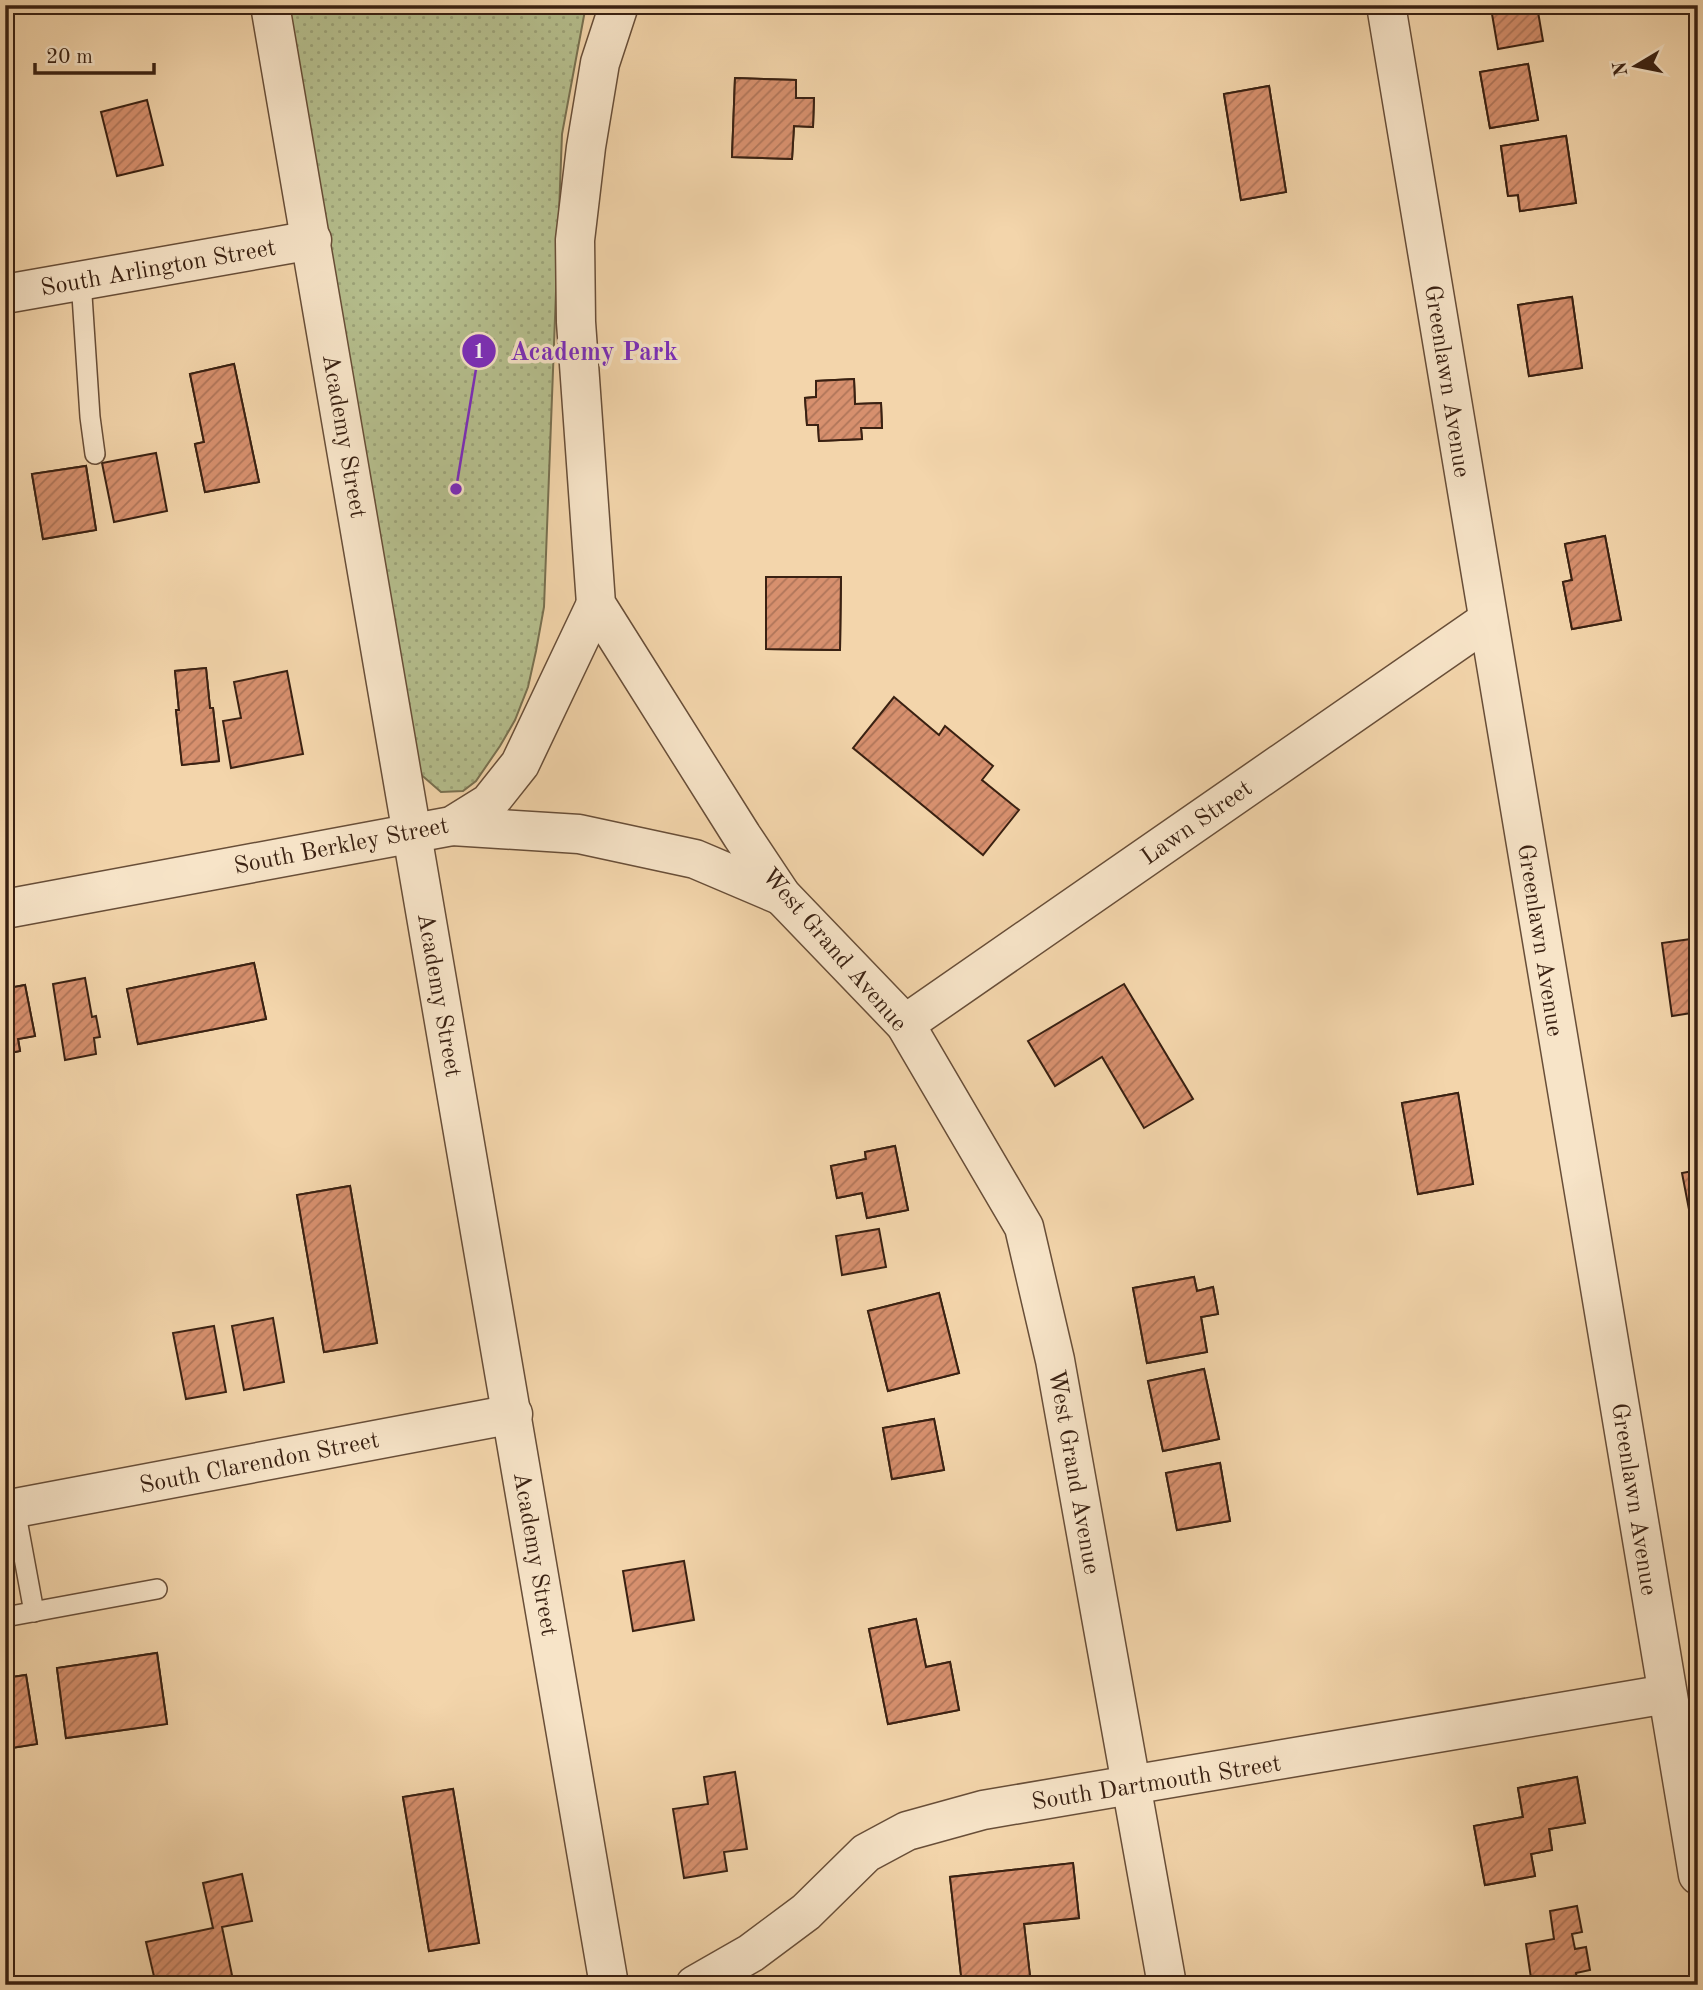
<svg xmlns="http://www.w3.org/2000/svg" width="1703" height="1990" viewBox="0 0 1703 1990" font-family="'Old Standard TT',serif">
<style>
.park{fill:url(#park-dots);stroke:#787050;stroke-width:2}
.building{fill:url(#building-hatch);stroke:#3a2112;stroke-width:2}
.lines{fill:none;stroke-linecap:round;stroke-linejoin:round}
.lane-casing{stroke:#684e38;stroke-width:22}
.street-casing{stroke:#684e38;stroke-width:41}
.lane{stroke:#f7e4c8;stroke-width:19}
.street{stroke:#f7e4c8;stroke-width:38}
.labels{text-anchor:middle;stroke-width:7;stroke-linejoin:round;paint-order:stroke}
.street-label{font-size:24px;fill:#3a2112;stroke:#f7e4c8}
.leader{fill:none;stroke:#7b2cbf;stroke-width:2.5}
.callout-dot{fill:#7b2cbf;stroke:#f7e4c8;stroke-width:2.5}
.mark-label{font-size:21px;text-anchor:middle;font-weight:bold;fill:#fff}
.callout-label{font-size:26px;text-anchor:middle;font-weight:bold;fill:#7b2cbf;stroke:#f7e4c8;stroke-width:7;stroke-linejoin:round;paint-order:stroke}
</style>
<defs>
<pattern id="park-dots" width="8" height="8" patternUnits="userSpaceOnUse" patternTransform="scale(1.75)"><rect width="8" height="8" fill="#b5be8d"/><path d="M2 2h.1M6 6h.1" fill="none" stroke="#9ca379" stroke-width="1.8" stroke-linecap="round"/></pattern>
<pattern id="building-hatch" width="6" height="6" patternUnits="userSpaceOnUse" patternTransform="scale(1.75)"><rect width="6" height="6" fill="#d7906e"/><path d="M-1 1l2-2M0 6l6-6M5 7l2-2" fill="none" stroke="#af7559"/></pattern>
</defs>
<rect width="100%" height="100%" fill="#f3d5ab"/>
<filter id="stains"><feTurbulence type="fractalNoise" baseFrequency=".00286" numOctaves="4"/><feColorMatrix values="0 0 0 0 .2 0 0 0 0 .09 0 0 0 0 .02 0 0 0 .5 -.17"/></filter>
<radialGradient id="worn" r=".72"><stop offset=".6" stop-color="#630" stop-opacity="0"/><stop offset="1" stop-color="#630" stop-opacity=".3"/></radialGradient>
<path class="park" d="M283,5H586L562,134L544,607L536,651L528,687L515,720L500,746L476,781L463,791L441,792L418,772Z"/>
<g class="building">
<path d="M1537,6L1543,41L1498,49L1492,14Z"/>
<path d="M1528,64L1538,120L1490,128L1480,72Z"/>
<path d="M1528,64L1538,120L1490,128L1480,72Z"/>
<path d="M735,78L796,80V98H814L813,127L794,126L792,159L732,157Z"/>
<path d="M735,78L796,80V98H814L813,127L794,126L792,159L732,157Z"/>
<path d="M1269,86L1286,192L1241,200L1224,94Z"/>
<path d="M1269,86L1286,192L1241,200L1224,94Z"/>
<path d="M147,100L163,165L117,176L101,112Z"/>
<path d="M1566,136L1576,203L1520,211L1518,195L1508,196L1501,146Z"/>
<path d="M1566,136L1576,203L1520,211L1518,195L1508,196L1501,146Z"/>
<path d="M1572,297L1582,368L1529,376L1518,305Z"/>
<path d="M1572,297L1582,368L1529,376L1518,305Z"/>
<path d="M234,364L259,482L205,492L195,444L204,442L190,374Z"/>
<path d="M234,364L259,482L205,492L195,444L204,442L190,374Z"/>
<path d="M854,379L855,404L881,403L882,428H861L862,439L819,441L818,425H807L805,398L816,397V381Z"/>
<path d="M854,379L855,404L881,403L882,428H861L862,439L819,441L818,425H807L805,398L816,397V381Z"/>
<path d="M156,453L167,511L114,522L102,463Z"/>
<path d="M86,466L96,530L43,539L32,474Z"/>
<path d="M86,466L96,530L43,539L32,474Z"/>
<path d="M1605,536L1621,620L1572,629L1563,582L1572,580L1565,544Z"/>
<path d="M1605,536L1621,620L1572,629L1563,582L1572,580L1565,544Z"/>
<path d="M766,577H841L840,650L766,649Z"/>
<path d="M766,577H841L840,650L766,649Z"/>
<path d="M206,668L210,708H213L219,761L182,765L176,710H179L175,671Z"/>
<path d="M206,668L210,708H213L219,761L182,765L176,710H179L175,671Z"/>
<path d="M287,671L303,754L231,768L223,721L241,718L234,682Z"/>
<path d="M894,697L939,735L945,726L993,766L982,780L1019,810L983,855L853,748Z"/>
<path d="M1698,938V1012L1672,1016L1662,943Z"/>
<path d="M254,963L266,1019L138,1044L127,989Z"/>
<path d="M254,963L266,1019L138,1044L127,989Z"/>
<path d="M85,978L92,1017L96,1016L100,1037L94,1038L96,1054L65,1060L53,984Z"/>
<path d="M1124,984L1193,1099L1144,1128L1102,1057L1055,1086L1028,1041Z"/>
<path d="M25,985L35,1036L18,1039L20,1051L5,1054V1009L13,1008L9,988Z"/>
<path d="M25,985L35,1036L18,1039L20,1051L5,1054V1009L13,1008L9,988Z"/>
<path d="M1458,1093L1473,1184L1418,1194L1402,1103Z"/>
<path d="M1458,1093L1473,1184L1418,1194L1402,1103Z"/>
<path d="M1698,1121V1167L1690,1122Z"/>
<path d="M895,1146L908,1210L867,1218L862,1193L837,1198L831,1166L866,1159L865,1152Z"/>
<path d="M895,1146L908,1210L867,1218L862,1193L837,1198L831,1166L866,1159L865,1152Z"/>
<path d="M1698,1170V1219L1691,1220L1682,1173Z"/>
<path d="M350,1186L377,1343L324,1352L297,1195Z"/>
<path d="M350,1186L377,1343L324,1352L297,1195Z"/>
<path d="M879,1229L886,1267L842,1275L836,1236Z"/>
<path d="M1194,1277L1197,1291L1213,1287L1218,1314L1201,1317L1207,1352L1147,1363L1133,1288Z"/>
<path d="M1194,1277L1197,1291L1213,1287L1218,1314L1201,1317L1207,1352L1147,1363L1133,1288Z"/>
<path d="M939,1293L959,1373L888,1391L868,1311Z"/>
<path d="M939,1293L959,1373L888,1391L868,1311Z"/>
<path d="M273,1318L284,1382L244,1390L232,1326Z"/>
<path d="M214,1326L226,1392L186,1399L173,1333Z"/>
<path d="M1204,1369L1219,1439L1163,1451L1148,1381Z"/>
<path d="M1204,1369L1219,1439L1163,1451L1148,1381Z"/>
<path d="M934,1419L944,1470L892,1479L883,1428Z"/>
<path d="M934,1419L944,1470L892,1479L883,1428Z"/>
<path d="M1220,1463L1230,1521L1177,1530L1166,1473Z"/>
<path d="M1220,1463L1230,1521L1177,1530L1166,1473Z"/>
<path d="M684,1561L694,1620L633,1631L623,1571Z"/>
<path d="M916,1619L926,1667L950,1662L959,1710L888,1724L869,1629Z"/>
<path d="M916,1619L926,1667L950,1662L959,1710L888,1724L869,1629Z"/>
<path d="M157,1653L167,1724L66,1738L57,1668Z"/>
<path d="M157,1653L167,1724L66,1738L57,1668Z"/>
<path d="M26,1675L37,1744L5,1749V1678Z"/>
<path d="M26,1675L37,1744L5,1749V1678Z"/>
<path d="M735,1772L747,1849L724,1852L727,1871L684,1878L673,1809L708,1804L704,1777Z"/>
<path d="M1577,1777L1585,1823L1549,1829L1552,1850L1531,1854L1535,1876L1485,1885L1474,1826L1523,1817L1518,1788Z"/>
<path d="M1577,1777L1585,1823L1549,1829L1552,1850L1531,1854L1535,1876L1485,1885L1474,1826L1523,1817L1518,1788Z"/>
<path d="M453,1789L479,1943L429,1951L403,1797Z"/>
<path d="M453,1789L479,1943L429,1951L403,1797Z"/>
<path d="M1073,1863L1079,1918L1024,1924L1030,1976L962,1984L950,1877Z"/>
<path d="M1073,1863L1079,1918L1024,1924L1030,1976L962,1984L950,1877Z"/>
<path d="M242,1874L252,1921L222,1927L233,1980L210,1985H156L146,1942L213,1928L203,1883Z"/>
<path d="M1577,1906L1582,1932L1572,1934L1575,1949L1586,1947L1590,1970L1576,1973L1578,1985H1532L1526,1944L1554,1939L1550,1911Z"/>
<path d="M63,1977L64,1985H12Z"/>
<path d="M63,1977L64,1985H12Z"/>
</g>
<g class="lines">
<g class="lane-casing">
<g id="lane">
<path d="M81,280L90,417L95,454"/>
<path d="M15,1509L34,1612"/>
<path d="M5,1617L157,1589"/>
</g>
</g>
<g class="street-casing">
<g id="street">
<path d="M270,5L609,1985"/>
<path d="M619,5L600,63L586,147L575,240L576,322L596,604L742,836L782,896L905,1024L1024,1227L1055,1360L1167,1985"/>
<path d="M1386,5L1698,1875"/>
<path d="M5,294L312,240"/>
<path d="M452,826L579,834L695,859L782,896"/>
<path d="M5,909L452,826L489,803L520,764L596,604"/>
<path d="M905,1024L1488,620"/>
<path d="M5,1510L513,1414"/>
<path d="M695,1985L751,1953L806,1912L866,1853L907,1831L983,1810L1667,1694"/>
</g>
</g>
<use href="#lane" class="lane"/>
<use href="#street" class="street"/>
</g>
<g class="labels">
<g class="street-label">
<text transform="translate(158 267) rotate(-10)" y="8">South Arlington Street</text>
<text transform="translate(1448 381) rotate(81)" y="8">Greenlawn Avenue</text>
<text transform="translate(345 436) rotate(80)" y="8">Academy Street</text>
<text transform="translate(1196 822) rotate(-35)" y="8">Lawn Street</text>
<text transform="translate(341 845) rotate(-11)" y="8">South Berkley Street</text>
<text transform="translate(1541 940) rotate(81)" y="8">Greenlawn Avenue</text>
<text transform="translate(835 949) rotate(49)" y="8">West Grand Avenue</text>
<text transform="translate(440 995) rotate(80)" y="8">Academy Street</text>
<text transform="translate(259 1462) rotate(-11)" y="8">South Clarendon Street</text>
<text transform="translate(1075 1472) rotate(80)" y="8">West Grand Avenue</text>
<text transform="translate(1635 1499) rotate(81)" y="8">Greenlawn Avenue</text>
<text transform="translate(536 1554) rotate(80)" y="8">Academy Street</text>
<text transform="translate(1156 1782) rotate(-9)" y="8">South Dartmouth Street</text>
</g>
</g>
<path class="leader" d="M456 489L479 351"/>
<g class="callout-dot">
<circle cx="456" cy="489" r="7"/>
<circle cx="479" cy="351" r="18"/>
</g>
<g class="mark-label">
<text x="479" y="358">1</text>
</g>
<g class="callout-label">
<text x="594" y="360">Academy Park</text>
</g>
<rect width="1703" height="1990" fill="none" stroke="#f3d5ab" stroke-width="28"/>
<rect x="7" y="7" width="1689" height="1976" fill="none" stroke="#3a2112" stroke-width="3.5"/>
<rect x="14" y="14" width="1675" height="1962" fill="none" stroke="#3a2112" stroke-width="2"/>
<g transform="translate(1636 66) rotate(260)" stroke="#f7e4c8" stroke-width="5" paint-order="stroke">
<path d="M0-5L12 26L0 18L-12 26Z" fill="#3a2112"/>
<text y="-10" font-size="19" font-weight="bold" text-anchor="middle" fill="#3a2112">N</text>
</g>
<path d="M35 63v10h119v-10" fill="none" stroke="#3a2112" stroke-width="3.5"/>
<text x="46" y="63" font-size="21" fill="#3a2112" stroke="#f7e4c8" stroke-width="5" paint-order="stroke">20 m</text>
<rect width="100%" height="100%" filter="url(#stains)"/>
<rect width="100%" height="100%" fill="url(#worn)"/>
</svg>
